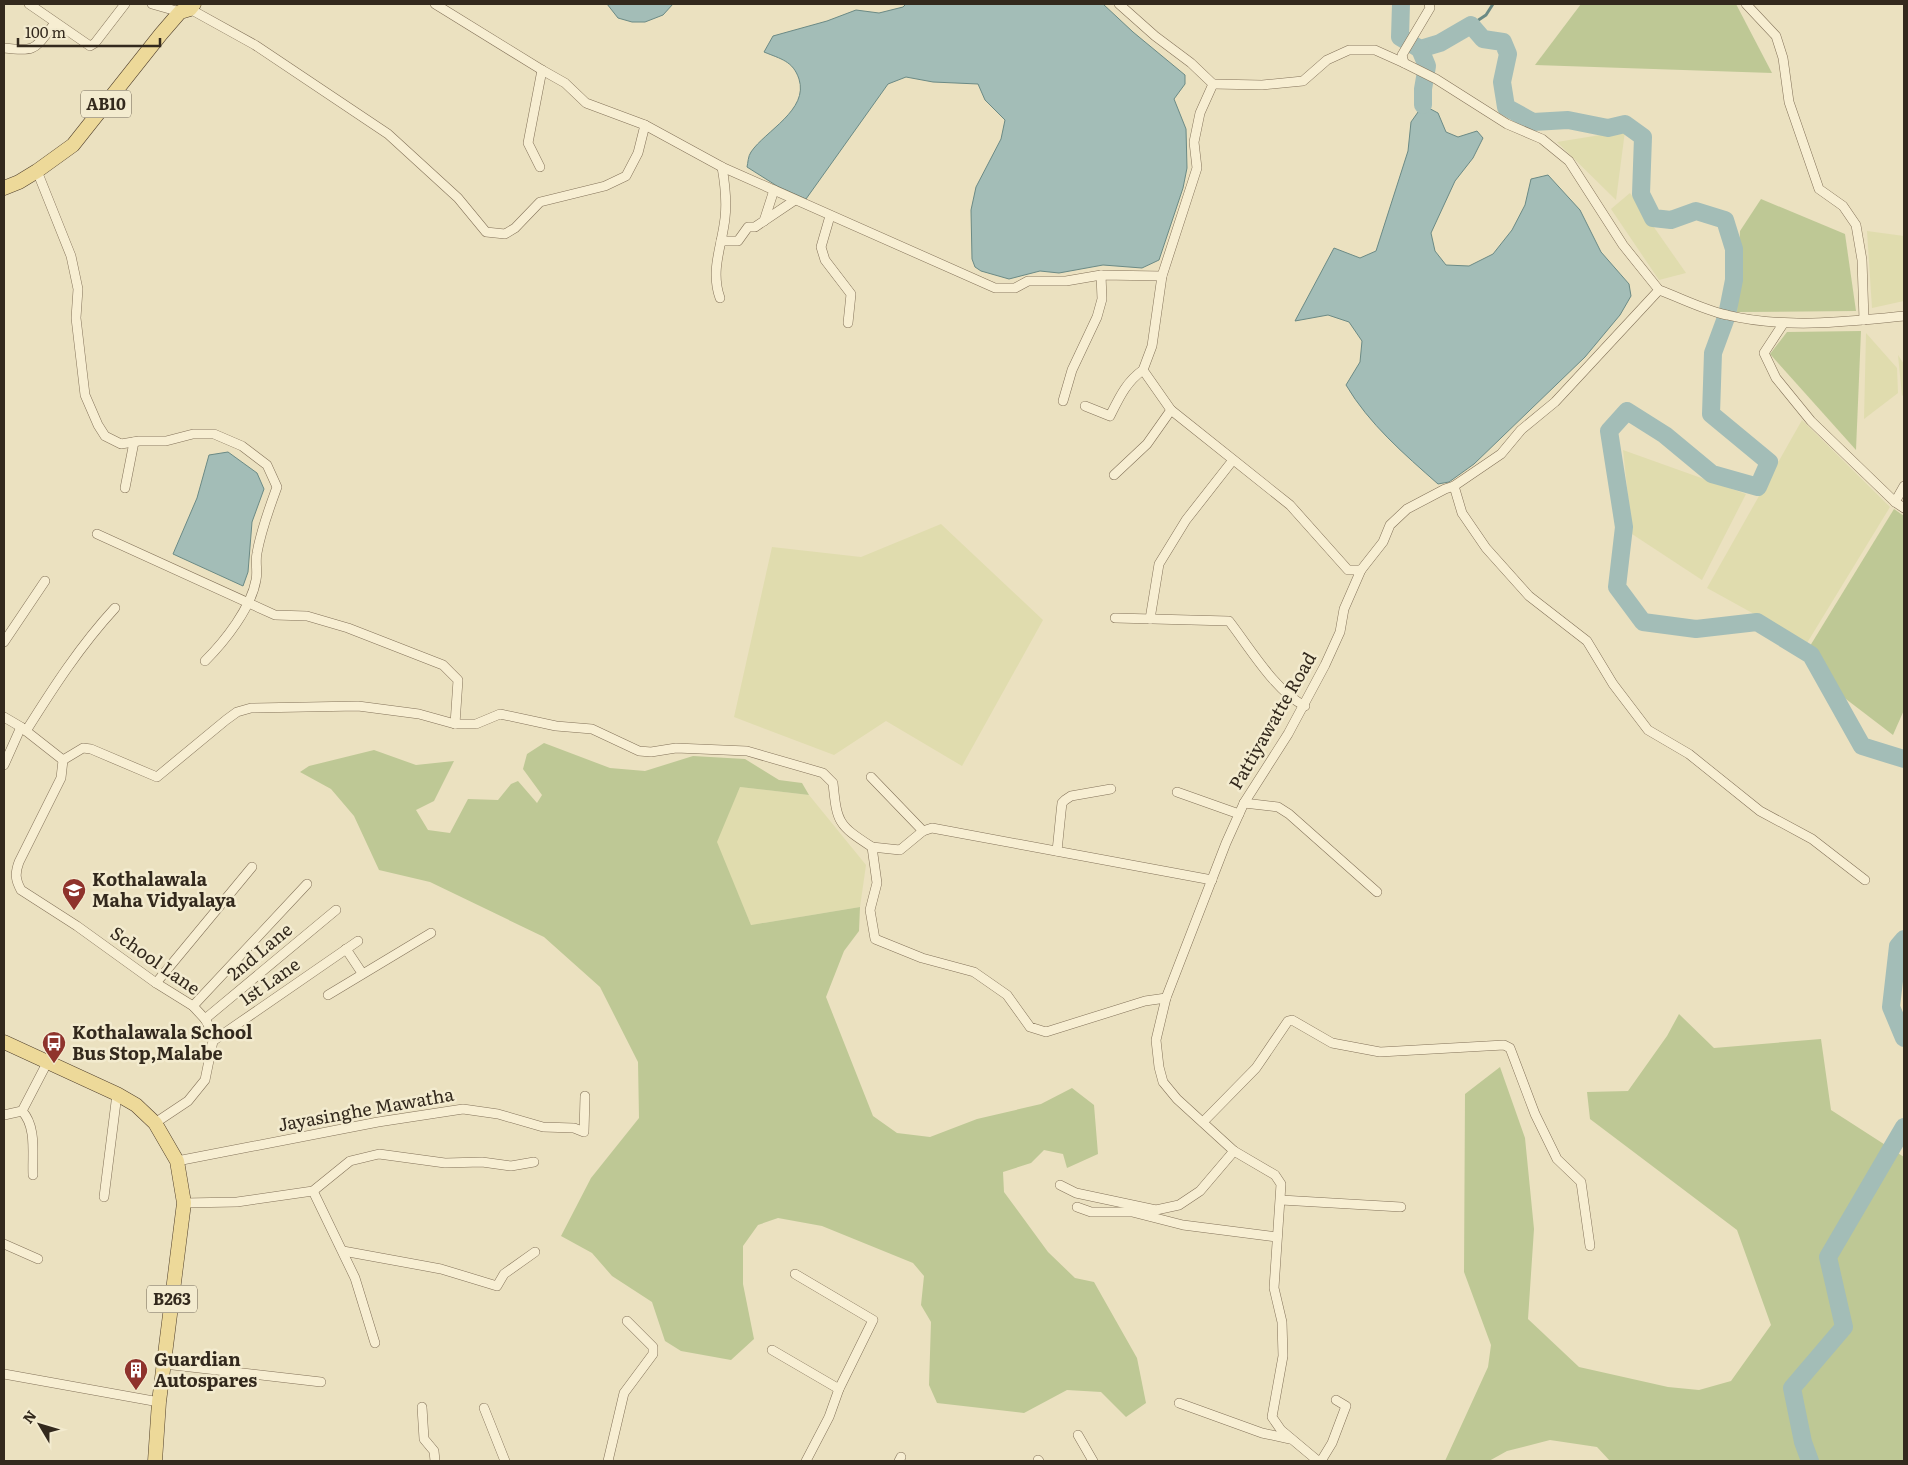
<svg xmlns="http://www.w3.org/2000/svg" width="1908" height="1465" viewBox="0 0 1908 1465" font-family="Literata,serif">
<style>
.farmland{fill:#e0dcae}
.green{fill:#bec895}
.water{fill:#a3bdb7;stroke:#6b8a85}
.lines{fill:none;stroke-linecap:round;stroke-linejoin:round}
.stream{stroke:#6b8a85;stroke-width:3}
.river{stroke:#a3bdb7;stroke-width:18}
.minor-casing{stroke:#837259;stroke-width:10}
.primary-casing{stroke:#51402d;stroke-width:15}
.minor{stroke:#f7eed2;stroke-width:9}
.primary{stroke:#edd999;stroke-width:14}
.labels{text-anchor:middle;stroke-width:5;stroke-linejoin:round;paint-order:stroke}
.shield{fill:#f3ebcf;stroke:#6d6352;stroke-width:1}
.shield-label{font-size:16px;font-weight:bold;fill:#33291d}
.street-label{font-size:18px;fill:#33291d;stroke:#f3ebcf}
.poi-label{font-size:18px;font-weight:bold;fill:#33291d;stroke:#f3ebcf;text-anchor:start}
</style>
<rect width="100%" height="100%" fill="#ebe1c0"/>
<g class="farmland">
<path d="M1625,131L1616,200L1557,142Z"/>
<path d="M1630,193L1686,273L1659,280L1611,209Z"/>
<path d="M1867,231L1904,236V301L1872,308Z"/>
<path d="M1866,333L1897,368L1898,393L1864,419Z"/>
<path d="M1898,355L1904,364V394L1902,396Z"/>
<path d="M1802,420L1890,507L1807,643L1707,588Z"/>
<path d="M1623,450L1746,494L1702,580L1632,534Z"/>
<path d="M941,524L1043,620L962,766L886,721L834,755L734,717L772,547L861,557Z"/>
<path d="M740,787L809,795L866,865L860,907L751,925L716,842Z"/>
</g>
<g class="green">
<path d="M1581,4H1736L1772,73L1535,65Z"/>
<path d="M1761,199L1845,234L1856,311L1737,312L1740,231Z"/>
<path d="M1861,331L1856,450L1770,354L1787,332Z"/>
<path d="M1894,509L1904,516V710L1893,735L1842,696L1810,646Z"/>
<path d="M544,743L610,768L645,771L693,756L745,759L779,780L802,783L809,795L740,787L717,842L751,925L860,907L859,931L844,951L826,997L873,1116L897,1133L930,1137L977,1119L1041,1104L1072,1088L1094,1105L1098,1154L1067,1168L1063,1154L1044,1150L1031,1163L1003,1172L1004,1192L1048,1252L1075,1278L1094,1282L1137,1358L1146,1403L1126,1417L1101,1392L1067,1390L1024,1413L937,1403L929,1385L931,1322L921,1305L924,1276L913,1263L822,1226L778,1218L758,1225L743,1246V1284L754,1339L731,1360L681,1351L665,1341L652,1302L612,1276L592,1253L561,1236L591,1178L639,1118L638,1062L600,987L544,937L430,882L379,870L354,816L331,789L300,772L309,766L374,750L416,765L454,761L434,801L416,810L428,830L450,833L468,799L498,800L511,784L518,781L537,803L542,795L523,769L527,754Z"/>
<path d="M1679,1014L1714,1048L1821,1039L1831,1110L1904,1157V1461H1610L1597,1447L1550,1440L1507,1451L1489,1461H1445L1488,1367L1491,1345L1464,1272L1465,1094L1500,1067L1525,1138L1534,1229L1528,1319L1579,1367L1668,1387L1699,1390L1731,1381L1771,1325L1737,1230L1590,1119L1587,1092L1628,1091L1667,1036Z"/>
</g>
<g class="water">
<path d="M607,4H673L663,15L645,22H632L618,18Z"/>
<path d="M906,4H1103L1133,32L1185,75V84L1174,99L1186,129L1187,168L1183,188L1159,260L1142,268L1103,265L1059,273L1040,271L1009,279L981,271L975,267L972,259L971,210L976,187L1001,139L1005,120L985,100L978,84L933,82L906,77L888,84L806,199L777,186L747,167C748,163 748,156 751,152C765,131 809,110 799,79C793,61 781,59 764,52L773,36L827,21L856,10L879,13L903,7Z"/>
<path d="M1423,105L1438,113L1446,132L1458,137L1477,131L1483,138L1473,158L1455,181L1431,233L1435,251L1446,265L1469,266L1493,254L1512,230L1525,205L1531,179L1548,175L1580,210L1601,252L1629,284L1631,296L1620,315L1585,357L1474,464L1449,482L1438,484C1404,454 1369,424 1346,385L1360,362L1362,341L1349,322L1328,315L1295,321L1334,248L1360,258L1376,251L1408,151L1411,122Z"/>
<path d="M228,452L257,473L264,489L252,522L248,572L243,586L173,554L197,498L209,455Z"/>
</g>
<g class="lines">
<path class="stream" d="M1471,25L1486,15L1493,4"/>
<g class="river">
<path d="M1401,4L1400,37L1420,49L1440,43L1471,25L1483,39L1503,42L1508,54L1502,82L1506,107L1533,122L1568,120L1608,128L1625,124L1643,137L1641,194L1653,218L1671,220L1696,211L1725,220L1734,249V280L1727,315L1713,353L1711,414L1769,462L1758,487L1712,474L1665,435L1627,411L1609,431L1624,527L1617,587L1643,622L1696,629L1757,622L1811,655L1862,746L1904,759"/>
<path d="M1420,49L1427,66L1423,89V105"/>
<path d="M1904,939L1898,946L1891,1007L1904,1038"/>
<path d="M1810,1461L1803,1442L1792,1388L1844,1327L1828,1257L1904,1127"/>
</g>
<g class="minor-casing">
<g id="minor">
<path d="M29,4L90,46L95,43L125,4"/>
<path d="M152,4L180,12"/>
<path d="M435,4L542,70L565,83L586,103L645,125L722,167L995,288H1015L1028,281H1066L1101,275L1162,276"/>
<path d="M1119,4L1155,36L1191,63L1213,84L1200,113L1194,142L1197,168L1162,276L1152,346L1143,370L1171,410L1290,505L1348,570H1361L1344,609L1340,632L1325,665L1288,734L1244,803L1226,843L1166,998L1156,1040L1159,1067L1163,1082L1177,1099L1234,1151L1275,1175L1281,1184L1274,1288L1282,1322L1283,1356L1272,1417L1281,1430L1318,1461"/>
<path d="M1746,4L1776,36L1783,58L1789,102L1819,189L1843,206L1856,225L1862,260L1864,320"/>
<path d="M190,9L255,45L388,134L458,198L486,232L505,234L515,228L540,202L605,186L626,176L638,153L645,125"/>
<path d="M4,48C38,52 34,49 55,23"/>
<path d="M1404,63L1402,55L1430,8L1429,4"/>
<path d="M1213,84L1262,85L1303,81L1327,60L1349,50H1375L1404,63L1436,79L1507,124L1542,139L1569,161L1623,245L1659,290L1555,402L1521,430L1501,454L1454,486L1445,489L1407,509L1390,525L1383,542L1361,570"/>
<path d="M540,167L528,143L542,70"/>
<path d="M37,171L71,256L78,289L76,318L85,395L98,425L105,436L121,444L139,441H166L193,434H214L242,446L267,465L277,487C269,509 261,530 257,553C255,562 258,572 256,580C251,608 225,641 205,661"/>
<path d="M830,216L821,247L825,260L851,294L848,323"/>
<path d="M764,221L774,190"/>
<path d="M721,241H738L748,227H755L795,200"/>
<path d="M1659,290C1681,298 1704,310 1727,315C1785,329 1846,322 1904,316"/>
<path d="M720,298C710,270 722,246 725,218C727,201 725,184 722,167"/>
<path d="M1783,324L1764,353L1776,378L1811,421L1895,502L1904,508"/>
<path d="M1063,401L1072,370L1097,317L1102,299L1101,275"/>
<path d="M1085,406L1110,416C1119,398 1126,382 1143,370"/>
<path d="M1114,475L1147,444L1171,410"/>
<path d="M1454,486L1462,513L1486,548L1529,596L1587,641L1613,684L1648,730L1689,754L1760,811L1812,839L1865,880"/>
<path d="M125,488L134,442"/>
<path d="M1895,502L1904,486"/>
<path d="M97,534L275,615L307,616L348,628L443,665L458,680L455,724"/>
<path d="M1115,618L1229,621C1250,648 1275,691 1305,706"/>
<path d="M1150,619L1159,564L1186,520L1233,460"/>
<path d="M4,642L45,581"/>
<path d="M4,717L21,727L63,760L61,778L19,862C15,873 15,879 21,890L77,926L156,983L193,1006L205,1019L210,1028L213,1041L205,1080L188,1101L155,1123"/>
<path d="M26,731C53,688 80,646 115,608"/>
<path d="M63,760L83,748L91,749L157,777L226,720L237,712L251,708L358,706L419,714L455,724H476L500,714L556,726L592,729L639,751L651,752L676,748L747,751L823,773L833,783C837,823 838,825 872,847"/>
<path d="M4,765L21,727"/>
<path d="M871,777L923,831"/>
<path d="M1177,792L1239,814"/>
<path d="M1244,803L1278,807L1289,814L1377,892"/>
<path d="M1057,851L1061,812L1062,803L1065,800L1071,796L1111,789"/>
<path d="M346,949L362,973"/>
<path d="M156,983L252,867"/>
<path d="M328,995L431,933"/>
<path d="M1166,998L1145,1001L1046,1032L1030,1027L1007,995L974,972L922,958L875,939L870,910L877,883L872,847L900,850L923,831L932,828L1212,880"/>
<path d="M193,1006L307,884"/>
<path d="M205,1019L336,910"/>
<path d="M213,1041L358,941"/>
<path d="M22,1111C37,1127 32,1154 33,1175"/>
<path d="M4,1115L22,1111L47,1063"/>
<path d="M1203,1122L1256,1068L1288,1021L1292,1020L1332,1043L1380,1052L1504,1045L1510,1048L1535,1114L1557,1159L1581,1182L1590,1246"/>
<path d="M177,1161L378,1122L463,1109L498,1114L543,1127L574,1128L584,1132L585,1096"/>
<path d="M1060,1185L1076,1193L1156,1210L1179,1205L1200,1191L1234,1151"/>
<path d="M313,1191L355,1278L375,1343"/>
<path d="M104,1197L117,1094"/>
<path d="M1281,1200L1401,1207"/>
<path d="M184,1203L237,1202L313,1191L350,1161L379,1154L445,1163L482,1162L511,1166L534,1162"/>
<path d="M1077,1207L1091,1212H1132L1183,1225L1277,1237"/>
<path d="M4,1244L38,1259"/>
<path d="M343,1251L441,1269L497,1286L504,1274L535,1252"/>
<path d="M795,1274L873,1320L839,1389L829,1417L806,1461"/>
<path d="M772,1350L839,1389"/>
<path d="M164,1364L321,1382"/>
<path d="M4,1374L159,1402"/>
<path d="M1179,1403L1262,1433L1290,1439"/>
<path d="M422,1407L424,1439L434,1451L435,1461"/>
<path d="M484,1408L505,1461"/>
<path d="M1078,1435L1093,1461"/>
<path d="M1038,1460L1039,1461"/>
<path d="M608,1461L624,1393L653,1354V1347L627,1321"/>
<path d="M899,1461L901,1457"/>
<path d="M1321,1461L1332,1443L1346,1406L1336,1400"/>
</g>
</g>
<g class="primary-casing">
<g id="primary">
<path d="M4,188L19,182L37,171L73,145L161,34L180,12L190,9L194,4"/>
<path d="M4,1042L117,1094L136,1105L155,1123L177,1161L184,1203L159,1402L155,1461"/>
</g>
</g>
<use href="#minor" class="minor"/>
<use href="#primary" class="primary"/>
</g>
<defs>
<g id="school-pin" transform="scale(1.25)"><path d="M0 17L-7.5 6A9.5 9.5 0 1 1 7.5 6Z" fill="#8f332c" stroke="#f3ebcf"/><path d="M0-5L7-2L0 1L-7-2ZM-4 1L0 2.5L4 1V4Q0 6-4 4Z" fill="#fff"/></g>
<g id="bus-pin" transform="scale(1.25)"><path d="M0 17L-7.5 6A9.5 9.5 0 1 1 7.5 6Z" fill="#8f332c" stroke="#f3ebcf"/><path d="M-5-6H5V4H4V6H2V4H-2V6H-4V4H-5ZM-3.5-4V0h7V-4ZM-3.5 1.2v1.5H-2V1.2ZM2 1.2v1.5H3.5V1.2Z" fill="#fff"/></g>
<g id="building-pin" transform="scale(1.25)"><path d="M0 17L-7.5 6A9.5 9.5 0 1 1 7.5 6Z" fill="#8f332c" stroke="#f3ebcf"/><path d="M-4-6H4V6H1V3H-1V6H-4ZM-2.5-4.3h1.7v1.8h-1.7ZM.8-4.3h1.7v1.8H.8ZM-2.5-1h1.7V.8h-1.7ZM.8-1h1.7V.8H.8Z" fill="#fff"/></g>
</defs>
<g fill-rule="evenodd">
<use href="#school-pin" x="74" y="890"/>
<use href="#bus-pin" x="54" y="1043"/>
<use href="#building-pin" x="136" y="1370"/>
</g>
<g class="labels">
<g class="shield">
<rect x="81" y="90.5" width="50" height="27" rx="4"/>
<rect x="147" y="1285.5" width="50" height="27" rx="4"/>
</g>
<g class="shield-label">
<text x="106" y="110">AB10</text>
<text x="172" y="1305">B263</text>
</g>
<g class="street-label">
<text transform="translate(1273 721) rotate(-60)" y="6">Pattiyawatte Road</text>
<text transform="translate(260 952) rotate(-40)" y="6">2nd Lane</text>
<text transform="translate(155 961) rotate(35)" y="6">School Lane</text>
<text transform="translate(270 982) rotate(-35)" y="6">1st Lane</text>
<text transform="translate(366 1110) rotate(-10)" y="6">Jayasinghe Mawatha</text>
</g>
<g class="poi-label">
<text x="92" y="886">Kothalawala<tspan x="92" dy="21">Maha Vidyalaya</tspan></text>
<text x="72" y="1039">Kothalawala School<tspan x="72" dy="21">Bus Stop,Malabe</tspan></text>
<text x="154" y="1366">Guardian<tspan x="154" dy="21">Autospares</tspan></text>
</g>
</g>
<rect width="1908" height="1465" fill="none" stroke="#33291d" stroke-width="10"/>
<g transform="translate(40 1425) rotate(308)" stroke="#f3ebcf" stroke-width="4" paint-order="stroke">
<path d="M0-4L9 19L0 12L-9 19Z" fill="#33291d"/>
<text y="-8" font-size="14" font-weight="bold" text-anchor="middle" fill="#33291d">N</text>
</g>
<path d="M18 38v8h142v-8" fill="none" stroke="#33291d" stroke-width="2.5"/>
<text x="25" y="38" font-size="15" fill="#33291d" stroke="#f3ebcf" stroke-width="4" paint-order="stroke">100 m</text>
</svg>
